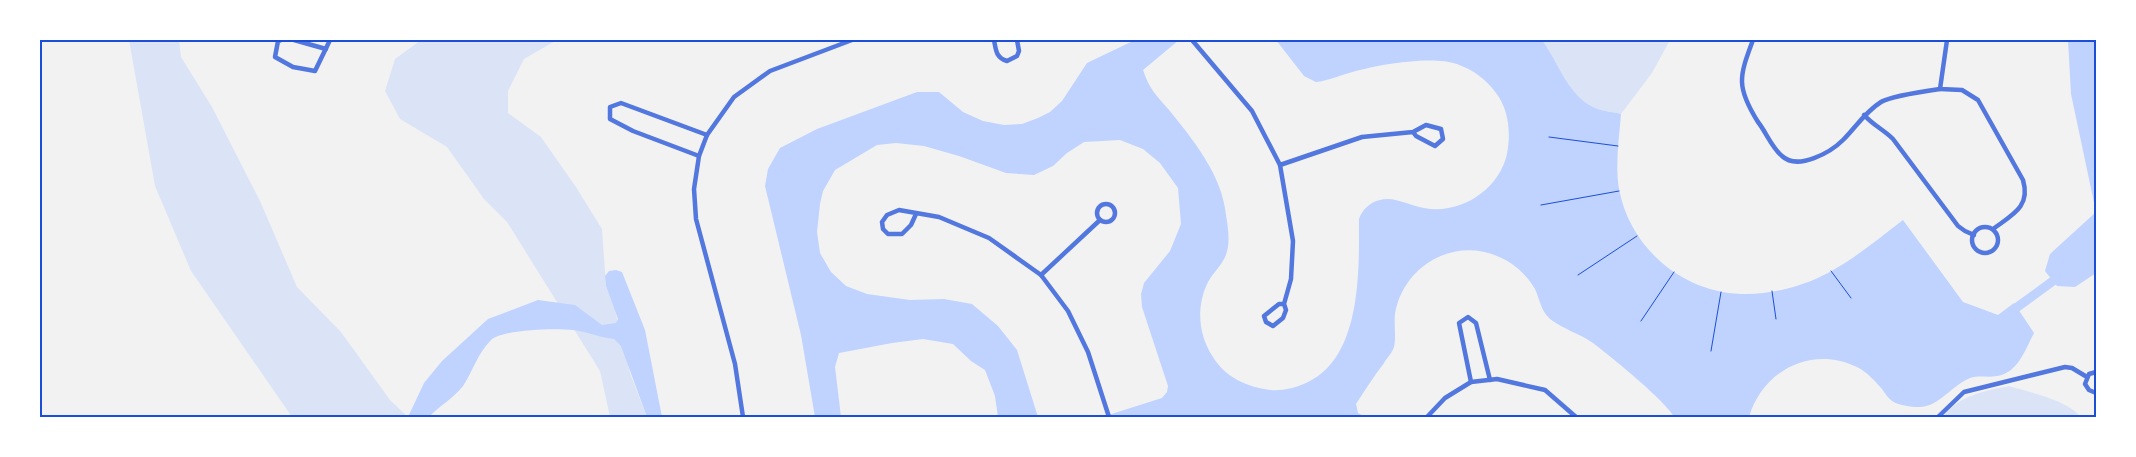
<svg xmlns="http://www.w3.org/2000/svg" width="2136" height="457" viewBox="0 0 2136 457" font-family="'Roboto Condensed',sans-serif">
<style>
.green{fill:#dbe4f7}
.water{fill:#bfd3fe}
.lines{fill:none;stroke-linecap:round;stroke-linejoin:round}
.canal{stroke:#bfd3fe;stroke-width:9}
.path{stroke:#1d4ed8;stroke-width:1}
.minor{stroke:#5277de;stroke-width:4.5}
.neatline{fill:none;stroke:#1d4ed8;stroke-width:2}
</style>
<rect width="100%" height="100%" fill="#f2f2f2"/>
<g class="green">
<path d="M129,40H179L181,57L212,107L260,201L297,287L341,332L390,400L408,417H292L191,271L155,186Z"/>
<path d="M421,40H557L524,59L508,91V113L541,137L576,187L602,229L606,286L615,310L630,373L647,417H610L600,371L507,222L484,199L447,147L400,119L385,91L395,59Z"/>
<path d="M1542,40H1670L1652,73L1621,114C1614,112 1606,112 1598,109C1569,99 1559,63 1542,40Z"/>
<path d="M2009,386C2026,391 2072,402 2080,417H1943C1959,395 1985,391 2009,386Z"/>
</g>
<g class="water">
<path d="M1135,40H1179L1143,70C1149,89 1157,96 1169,110C1194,141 1222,175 1226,215C1228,228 1231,244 1225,257C1221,266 1213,273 1208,282C1196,306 1198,334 1213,357C1225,377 1247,387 1270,390C1282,391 1295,388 1306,383C1362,358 1359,271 1359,219C1362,210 1370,202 1380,200C1395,196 1409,206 1424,208C1460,215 1499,190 1507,154C1511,133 1509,110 1496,93C1486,79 1473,70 1457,64C1431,55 1375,65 1349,73C1338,76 1327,81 1316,82L1304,76L1276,40H1542C1559,63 1569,99 1598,109C1606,112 1614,112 1621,114C1619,139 1615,164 1619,189C1630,248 1682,292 1741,294C1765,295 1790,289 1811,281C1845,267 1874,242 1903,220L1963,302L1998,315L2014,303L2034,333C2025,350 2018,373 1997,376C1988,378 1979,375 1970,378C1952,385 1938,408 1918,407C1911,407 1898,405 1892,401C1888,398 1885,393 1882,389C1875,381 1867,372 1857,367C1812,345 1763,370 1749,417H1674C1667,402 1609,355 1593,343C1580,334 1563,329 1550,319C1541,311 1540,300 1535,289C1529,279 1522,271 1512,264C1468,234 1412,256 1397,305C1392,319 1397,334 1394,347C1392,353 1387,358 1384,363C1374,376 1365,390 1356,404L1358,413L1365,417H1102L1162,398L1167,392L1168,386L1142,307L1141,294L1144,283L1170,251L1181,224L1178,188L1160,163L1143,149L1120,140L1084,142L1067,153L1053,166L1034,175L1006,173L959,156L924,146L896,143L877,145L835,170L823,191L820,204L817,232L820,253L831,272L846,286L867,294L910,300L944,299L972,304L998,326L1017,350L1038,417H998L995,396L985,370L971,361L953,344L923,339L892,343L839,353L835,367L841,417H815L801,335L765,186L768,169L780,148L817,129L917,92H939L963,112L983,121L1004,125L1022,124L1038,118L1050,112L1062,101L1087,63Z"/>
<path d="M2068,40H2096V273L2075,287L2057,286L2045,271L2050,254L2096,212L2071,94Z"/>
<path d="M616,270L622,272L645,330L662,417H647L621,346L614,339C600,338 586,331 573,330C556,328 503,329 491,340C477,354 473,371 463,386C454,398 439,406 429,417H408L424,383L442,361L488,319L538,300L575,305L602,325L616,323L618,319L606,286L605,276L609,271Z"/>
</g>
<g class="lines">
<path class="canal" d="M2016,308L2053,281"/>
<g class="path">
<path d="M1549,137L1618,146"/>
<path d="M1541,205L1619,191"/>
<path d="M1831,271L1851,298"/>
<path d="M1578,275L1637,236"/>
<path d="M1772,291L1776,319"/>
<path d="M1641,321L1674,272"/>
<path d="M1711,351L1721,292"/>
</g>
<g class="minor">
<path d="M281,40L278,41L275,57L293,67L315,71L330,40"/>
<path d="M294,40L326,49"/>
<path d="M994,40C996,50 996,58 1007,61L1017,56L1019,51L1017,40"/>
<path d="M1192,40L1252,111L1280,165L1293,241L1291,279L1284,304L1286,310L1283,318L1273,326L1266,322L1264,316L1279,304H1284"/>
<path d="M1753,40C1739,77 1736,87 1758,122C1766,132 1772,148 1782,156C1798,171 1831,152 1843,140C1856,127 1865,112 1881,102C1891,96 1926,91 1940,89"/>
<path d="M1947,40L1940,89L1962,90L1978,100L2023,180C2031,207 2012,215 1993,229"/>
<path d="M1864,115C1873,125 1884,130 1893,139L1958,226L1965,231L1974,235"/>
<path d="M699,156L633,131L610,119V107L621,103L707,135"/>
<path d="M1280,165L1362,137L1413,132L1426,125L1441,129L1443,139L1435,146L1416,136L1413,132"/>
<circle cx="1106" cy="213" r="9"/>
<path d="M916,214L911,225L902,234H888L883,229L882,222L887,215L899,210L939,217L989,238L1041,275L1068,311L1088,352L1109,417"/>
<circle cx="1985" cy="240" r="13"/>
<path d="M1041,275L1100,220"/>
<path d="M2096,372L2089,374L2085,384L2089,390L2096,393"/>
<path d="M1471,382L1459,323L1468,317L1476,323L1490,380"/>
<path d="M743,417L735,364L696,219L694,189L699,156L707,135L734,97L770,71L852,40"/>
<path d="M1427,417L1445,398L1471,382L1497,379L1545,390L1576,417"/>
<path d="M1938,417L1964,392L2065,367L2072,368L2087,377"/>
</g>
</g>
<rect width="2136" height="457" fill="none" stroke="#ffffff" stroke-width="82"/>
<rect x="41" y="41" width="2054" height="375" class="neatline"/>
</svg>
